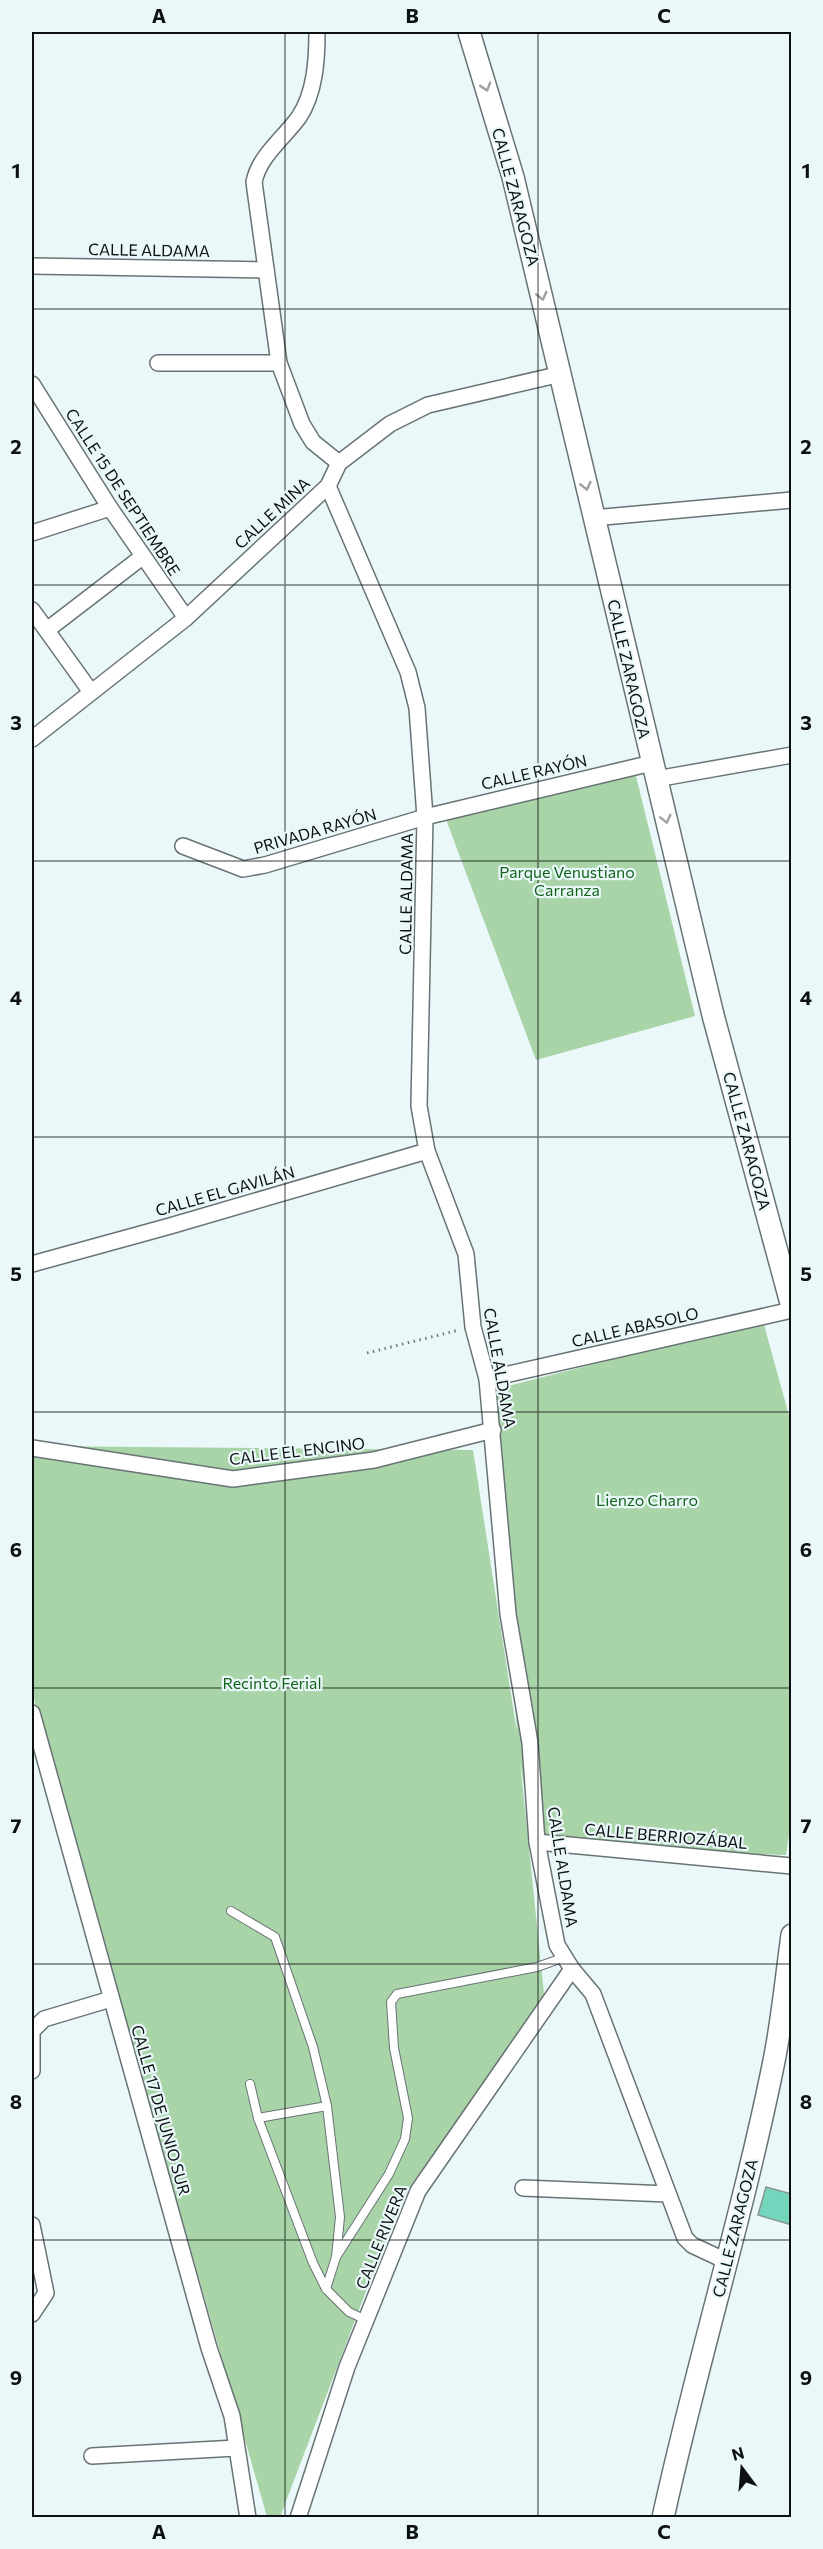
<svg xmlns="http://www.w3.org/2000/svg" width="823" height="2549" viewBox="0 0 823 2549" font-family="Commissioner,sans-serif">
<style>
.green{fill:#a8d4a7}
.building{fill:#74d5bd;stroke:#8a9692;stroke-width:1.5}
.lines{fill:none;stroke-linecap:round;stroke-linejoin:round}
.lane-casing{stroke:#687375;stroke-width:10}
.street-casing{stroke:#687375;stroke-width:18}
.secondary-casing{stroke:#687375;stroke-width:24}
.path{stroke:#71797a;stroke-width:3;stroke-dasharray:1.5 4.5;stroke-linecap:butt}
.lane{stroke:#fff;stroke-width:8}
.street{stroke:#fff;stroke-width:15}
.secondary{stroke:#fff;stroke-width:21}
.oneway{stroke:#9e9fa0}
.grid{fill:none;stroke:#0c1011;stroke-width:1.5;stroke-opacity:0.55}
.labels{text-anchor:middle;stroke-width:4.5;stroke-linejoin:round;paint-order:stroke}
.street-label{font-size:16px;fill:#0c1011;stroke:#ebf8fa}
.park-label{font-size:16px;fill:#15641c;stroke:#ebf8fa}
.neatline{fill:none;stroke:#0c1011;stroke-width:2}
.grid-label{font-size:20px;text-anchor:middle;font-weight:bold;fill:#0c1011}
</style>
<rect width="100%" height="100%" fill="#ebf8fa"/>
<g class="green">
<path d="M635,772L695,1016L536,1060L444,814Z"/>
<path d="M763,1321L791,1423L792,1815L786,1855L534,1847L520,1761L545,2003L402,2197L280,2517H267L32,1692V1446L473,1450L517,1733L496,1389Z"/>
</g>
<path class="building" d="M766,2187L792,2194V2225L758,2215Z"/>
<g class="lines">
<g class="lane-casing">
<g id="lane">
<path d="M231,1911L275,1937L313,2047L327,2106L258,2118"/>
<path d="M250,2084L258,2118L313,2263L326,2289L349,2312L366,2320"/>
<path d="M336,2257L389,2174L405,2139L408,2118L394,2048L391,2002L397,1994L537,1967L565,1957"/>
<path d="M326,2289L336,2257L340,2217L327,2106"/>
</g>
</g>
<g class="street-casing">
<g id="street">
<path d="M317,32C317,60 315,93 299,117C284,138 259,156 254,182L279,363L302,424L313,442L339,463"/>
<path d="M32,266L266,270"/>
<path d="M158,363H279"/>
<path d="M32,384L110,508L186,618"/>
<path d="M328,486L408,672L417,708L425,817L419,1106L427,1151L466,1254L473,1327L487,1379L508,1614L530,1743L537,1842L557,1945L572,1969L593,1994L685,2238L692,2245L726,2261"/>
<path d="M593,518L792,500"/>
<path d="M32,533L110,508"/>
<path d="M32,610L91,692"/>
<path d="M47,630L142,557"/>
<path d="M32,739L186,618L328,486L339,463L390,424L428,405L561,374"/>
<path d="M656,779L792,755"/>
<path d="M183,846L243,869L265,865L425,817L652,763"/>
<path d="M32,1264L170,1226L427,1151"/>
<path d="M487,1379L792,1310"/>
<path d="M32,1448L233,1479L374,1460L493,1430"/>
<path d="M32,1713L209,2348L232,2416L248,2518"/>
<path d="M537,1842L792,1866"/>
<path d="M32,2071V2031L44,2019L111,1999"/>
<path d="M523,2188L668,2194"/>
<path d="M32,2225L46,2293L32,2314"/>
<path d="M92,2456L236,2448"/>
<path d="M298,2518L347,2367L418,2191L572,1969"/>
</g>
</g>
<g class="secondary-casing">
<g id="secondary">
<path d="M469,32L513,177L713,1015L792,1307"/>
<path d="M663,2518C696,2366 742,2218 773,2066C782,2023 786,1979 792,1935"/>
</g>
</g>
<path class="path" d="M367,1353L459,1330"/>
<use href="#lane" class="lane"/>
<use href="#street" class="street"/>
<use href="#secondary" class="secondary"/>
</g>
<defs><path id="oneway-chevron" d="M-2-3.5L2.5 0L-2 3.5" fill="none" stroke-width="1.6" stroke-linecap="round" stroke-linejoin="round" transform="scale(1.5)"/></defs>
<g class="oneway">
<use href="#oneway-chevron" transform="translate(486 87) rotate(73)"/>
<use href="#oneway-chevron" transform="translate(542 296) rotate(76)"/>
<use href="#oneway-chevron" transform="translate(586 486) rotate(77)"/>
<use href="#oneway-chevron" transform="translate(666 819) rotate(76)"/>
</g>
<path class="grid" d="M285,32V2518M538,32V2518M32,309H792M32,585H792M32,861H792M32,1137H792M32,1412H792M32,1688H792M32,1964H792M32,2240H792"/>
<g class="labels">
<g class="street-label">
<text transform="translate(516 197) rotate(75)" y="6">CALLE ZARAGOZA</text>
<text transform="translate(149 250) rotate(1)" y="6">CALLE ALDAMA</text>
<text transform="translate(123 492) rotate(57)" y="6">CALLE 15 DE SEPTIEMBRE</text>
<text transform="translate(272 513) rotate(-43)" y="6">CALLE MINA</text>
<text transform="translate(629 669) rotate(77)" y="6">CALLE ZARAGOZA</text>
<text transform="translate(534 772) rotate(-13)" y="6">CALLE RAYÓN</text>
<text transform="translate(315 831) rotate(-16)" y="6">PRIVADA RAYÓN</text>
<text transform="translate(406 894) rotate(-89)" y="6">CALLE ALDAMA</text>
<text transform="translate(747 1141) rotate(75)" y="6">CALLE ZARAGOZA</text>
<text transform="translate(225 1191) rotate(-16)" y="6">CALLE EL GAVILÁN</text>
<text transform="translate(635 1327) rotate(-13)" y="6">CALLE ABASOLO</text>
<text transform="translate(500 1368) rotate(80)" y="6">CALLE ALDAMA</text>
<text transform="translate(297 1451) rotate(-7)" y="6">CALLE EL ENCINO</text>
<text transform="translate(666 1836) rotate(5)" y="6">CALLE BERRIOZÁBAL</text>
<text transform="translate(563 1867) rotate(81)" y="6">CALLE ALDAMA</text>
<text transform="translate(161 2110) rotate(74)" y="6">CALLE 17 DE JUNIO SUR</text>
<text transform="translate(735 2228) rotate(-76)" y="6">CALLE ZARAGOZA</text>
<text transform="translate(381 2237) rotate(-68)" y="6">CALLE RIVERA</text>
</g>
<g class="park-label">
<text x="567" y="878">Parque Venustiano<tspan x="567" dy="18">Carranza</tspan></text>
<text x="647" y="1506">Lienzo Charro</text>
<text x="272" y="1689">Recinto Ferial</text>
</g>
</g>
<rect width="823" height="2549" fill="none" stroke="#ebf8fa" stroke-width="66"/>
<g transform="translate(742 2468) rotate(344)" stroke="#ebf8fa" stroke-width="4.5" paint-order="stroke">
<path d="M0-4.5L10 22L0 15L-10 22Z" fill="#0c1011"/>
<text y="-9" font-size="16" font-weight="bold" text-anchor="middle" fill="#0c1011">N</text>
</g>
<rect x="33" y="33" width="757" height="2483" class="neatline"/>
<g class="grid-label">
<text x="159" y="23">A</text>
<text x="412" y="23">B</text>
<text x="664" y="23">C</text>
<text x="16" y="178">1</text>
<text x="806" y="178">1</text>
<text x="16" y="454">2</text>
<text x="806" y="454">2</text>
<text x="16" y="730">3</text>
<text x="806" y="730">3</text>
<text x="16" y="1005">4</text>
<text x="806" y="1005">4</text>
<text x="16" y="1281">5</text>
<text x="806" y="1281">5</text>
<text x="16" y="1557">6</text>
<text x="806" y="1557">6</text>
<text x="16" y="1833">7</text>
<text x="806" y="1833">7</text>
<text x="16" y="2109">8</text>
<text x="806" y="2109">8</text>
<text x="16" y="2385">9</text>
<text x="806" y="2385">9</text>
<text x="159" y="2539">A</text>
<text x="412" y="2539">B</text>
<text x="664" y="2539">C</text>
</g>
</svg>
